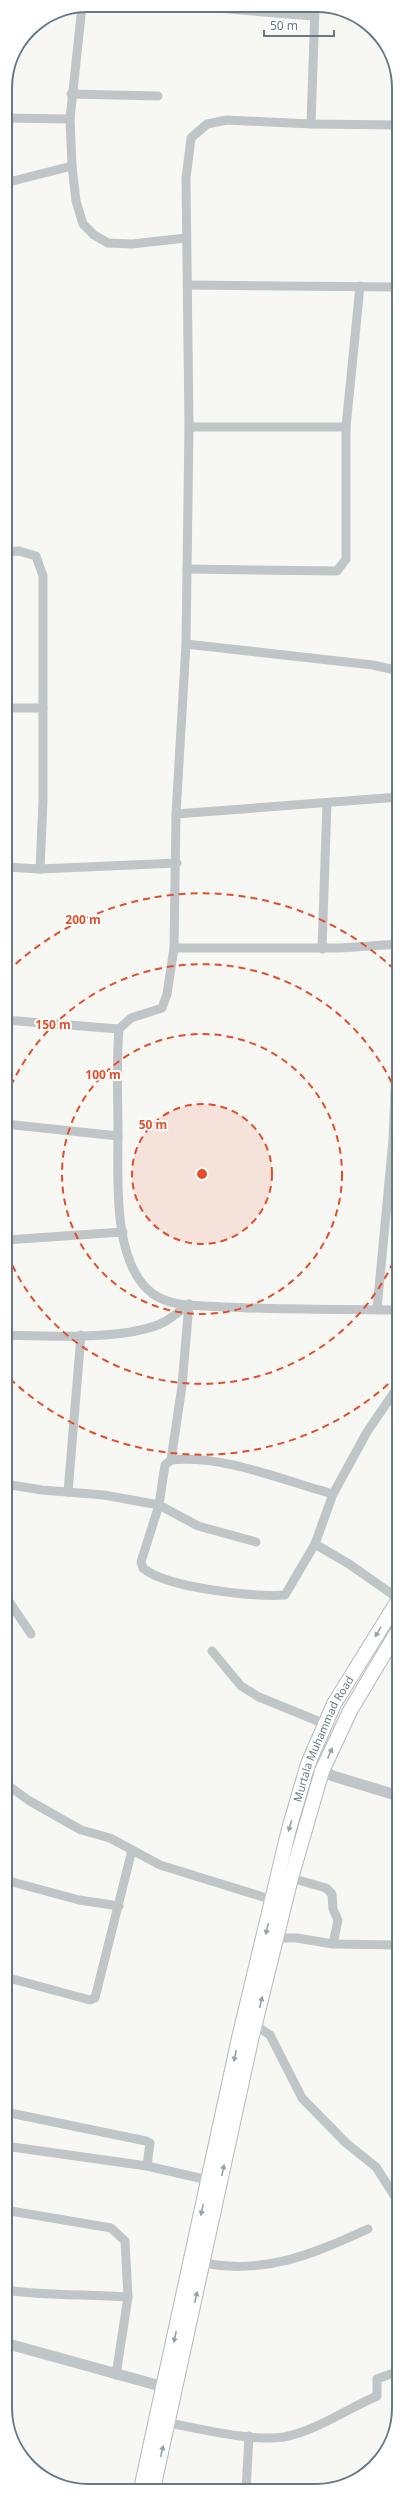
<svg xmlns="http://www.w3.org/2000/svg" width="404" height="2496" viewBox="0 0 404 2496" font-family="'Noto Sans',sans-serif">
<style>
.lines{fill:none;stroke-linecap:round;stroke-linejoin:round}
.trunk-casing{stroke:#b4b8bb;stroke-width:16}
.minor{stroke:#c0c5c8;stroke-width:9}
.tertiary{stroke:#c0c5c8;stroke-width:11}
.trunk{stroke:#fff;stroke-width:14}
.oneway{fill:#94a1aa}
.ring{fill:none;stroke:#e24e2a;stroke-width:2;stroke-dasharray:7 5}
.labels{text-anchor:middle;stroke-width:4;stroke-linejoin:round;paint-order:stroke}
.street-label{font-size:11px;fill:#667985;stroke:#fff}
.rim{fill:none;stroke:#667985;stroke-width:2}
.centre{fill:#e24e2a;stroke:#fff;stroke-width:2}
.ring-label{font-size:12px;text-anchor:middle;font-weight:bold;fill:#e24e2a;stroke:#fff;stroke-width:4;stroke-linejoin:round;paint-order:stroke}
</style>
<rect width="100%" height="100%" fill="#f7f7f4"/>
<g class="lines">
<g class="trunk-casing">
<g id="trunk">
<path id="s1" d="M141,2489L239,2038L289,1829L308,1764L334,1704L399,1599"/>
<path d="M153,2489L251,2040L291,1878L322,1771L350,1711L399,1629"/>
</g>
</g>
<g class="minor">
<path d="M82,6L70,119L72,166L76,201L83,224L94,235L108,243L132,244L186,238"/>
<path d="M204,7L313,16"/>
<path d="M71,94L158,96"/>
<path d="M5,118L70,119"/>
<path d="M311,124L315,8"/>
<path d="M399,125L311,124L227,120L207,124L191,138L186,178L189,427L186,644L176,814L174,948L167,994L162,1008L131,1018L119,1029C116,1064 118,1099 118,1134C118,1179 112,1264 153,1294C172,1308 204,1305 227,1307C284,1310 341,1309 399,1310"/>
<path d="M5,183L72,166"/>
<path d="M188,285L399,287"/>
<path d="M189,427H346"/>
<path d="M5,552L19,551L36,556L43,576V801L40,869"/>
<path d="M187,569L337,571L346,559V427L360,286"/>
<path d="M186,644L373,665L399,671"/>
<path d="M5,708H43"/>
<path d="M176,814L399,797"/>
<path d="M5,867L40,869L177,863"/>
<path d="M174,948H340L399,944"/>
<path d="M322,949L327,803"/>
<path d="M5,1020L119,1029"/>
<path d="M5,1124L118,1136"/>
<path d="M5,1240L123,1232"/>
<path d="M377,1309L393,1140L399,994"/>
<path d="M5,1335C46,1336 131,1341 166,1321C174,1316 181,1310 189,1304"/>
<path d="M171,1460L182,1386L189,1304"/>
<path d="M5,1484L42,1490L104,1495L159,1505L198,1526L256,1542"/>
<path d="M68,1492L81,1335"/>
<path d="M333,1494C281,1480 226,1455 171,1460L165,1465L159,1505L141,1562L143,1568C166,1588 254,1597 285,1595L315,1544L333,1494L367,1432L397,1388L399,1381"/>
<path d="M315,1544L349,1564L399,1599"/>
<path d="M5,1588L8,1600L31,1634"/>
<path d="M212,1651L241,1686L259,1697L325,1724"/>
<path d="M5,1783L28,1800L81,1830L110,1838L160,1865L273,1900"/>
<path d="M291,1878L326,1888L332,1894L333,1909L338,1920L333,1944"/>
<path d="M5,1880L79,1900L119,1906"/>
<path d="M276,1938H297L333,1944L399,1945"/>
<path d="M5,1977L90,2000L95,1998L132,1850"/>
<path d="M255,2025L270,2035L302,2098L346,2143L376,2167L399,2203"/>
<path d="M5,2112L146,2141L150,2143L147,2166"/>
<path d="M5,2146L147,2166L208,2180"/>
<path d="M5,2210L111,2228L125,2241L128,2297L116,2375"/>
<path d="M203,2263C265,2275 313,2254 368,2229"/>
<path d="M5,2290C46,2296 87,2294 128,2297"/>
<path d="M169,2423C201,2429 253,2442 284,2437C316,2431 347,2409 377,2396V2379L399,2371"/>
<path d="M246,2490L249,2436"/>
</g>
<g class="tertiary">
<path d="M308,1764L333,1776L399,1796"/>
<path d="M5,2343L164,2387"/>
</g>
<use href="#trunk" class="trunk"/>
</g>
<defs><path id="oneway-solid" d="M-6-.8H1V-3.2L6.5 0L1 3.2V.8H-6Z"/></defs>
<g class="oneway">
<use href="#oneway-solid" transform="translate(378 1632) rotate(122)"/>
<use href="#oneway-solid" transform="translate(330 1753) rotate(-66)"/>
<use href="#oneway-solid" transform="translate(290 1826) rotate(106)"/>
<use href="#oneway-solid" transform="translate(267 1929) rotate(103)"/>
<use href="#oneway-solid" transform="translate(261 2002) rotate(-77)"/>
<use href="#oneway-solid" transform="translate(235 2056) rotate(102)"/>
<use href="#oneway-solid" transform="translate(223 2170) rotate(-78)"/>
<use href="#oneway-solid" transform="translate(202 2210) rotate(102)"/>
<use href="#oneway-solid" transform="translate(196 2297) rotate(-78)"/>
<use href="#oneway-solid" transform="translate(175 2337) rotate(102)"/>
<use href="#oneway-solid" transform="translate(162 2451) rotate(-77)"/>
</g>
<circle cx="202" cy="1174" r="70" fill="#e24e2a" fill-opacity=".12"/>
<g class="ring">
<circle cx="202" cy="1174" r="70"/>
<circle cx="202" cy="1174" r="140"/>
<path d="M398 1251A211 211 0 0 1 6 1251M6 1097A211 211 0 0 1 398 1097"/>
<path d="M397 1376A281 281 0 0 1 7 1376M7 972A281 281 0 0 1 397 972"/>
</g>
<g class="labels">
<g class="street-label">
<text dy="4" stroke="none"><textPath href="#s1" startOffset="773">Murtala Muhammad Road</textPath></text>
</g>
</g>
<path d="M0 0H404V2496H0ZM88 12H316A76 76 0 0 1 392 88V2408A76 76 0 0 1 316 2484H88A76 76 0 0 1 12 2408V88A76 76 0 0 1 88 12Z" fill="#fff" fill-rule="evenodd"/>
<path class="rim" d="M88 12H316A76 76 0 0 1 392 88V2408A76 76 0 0 1 316 2484H88A76 76 0 0 1 12 2408V88A76 76 0 0 1 88 12Z"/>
<circle cx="202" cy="1174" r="6" class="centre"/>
<g class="ring-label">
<text x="83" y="924">200 m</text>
<text x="53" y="1029">150 m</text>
<text x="103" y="1079">100 m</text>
<text x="153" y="1129">50 m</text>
</g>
<path d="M264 30v6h70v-6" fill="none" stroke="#667985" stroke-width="2"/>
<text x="270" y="30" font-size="12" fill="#667985" stroke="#ffffff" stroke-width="3" paint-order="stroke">50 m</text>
</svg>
